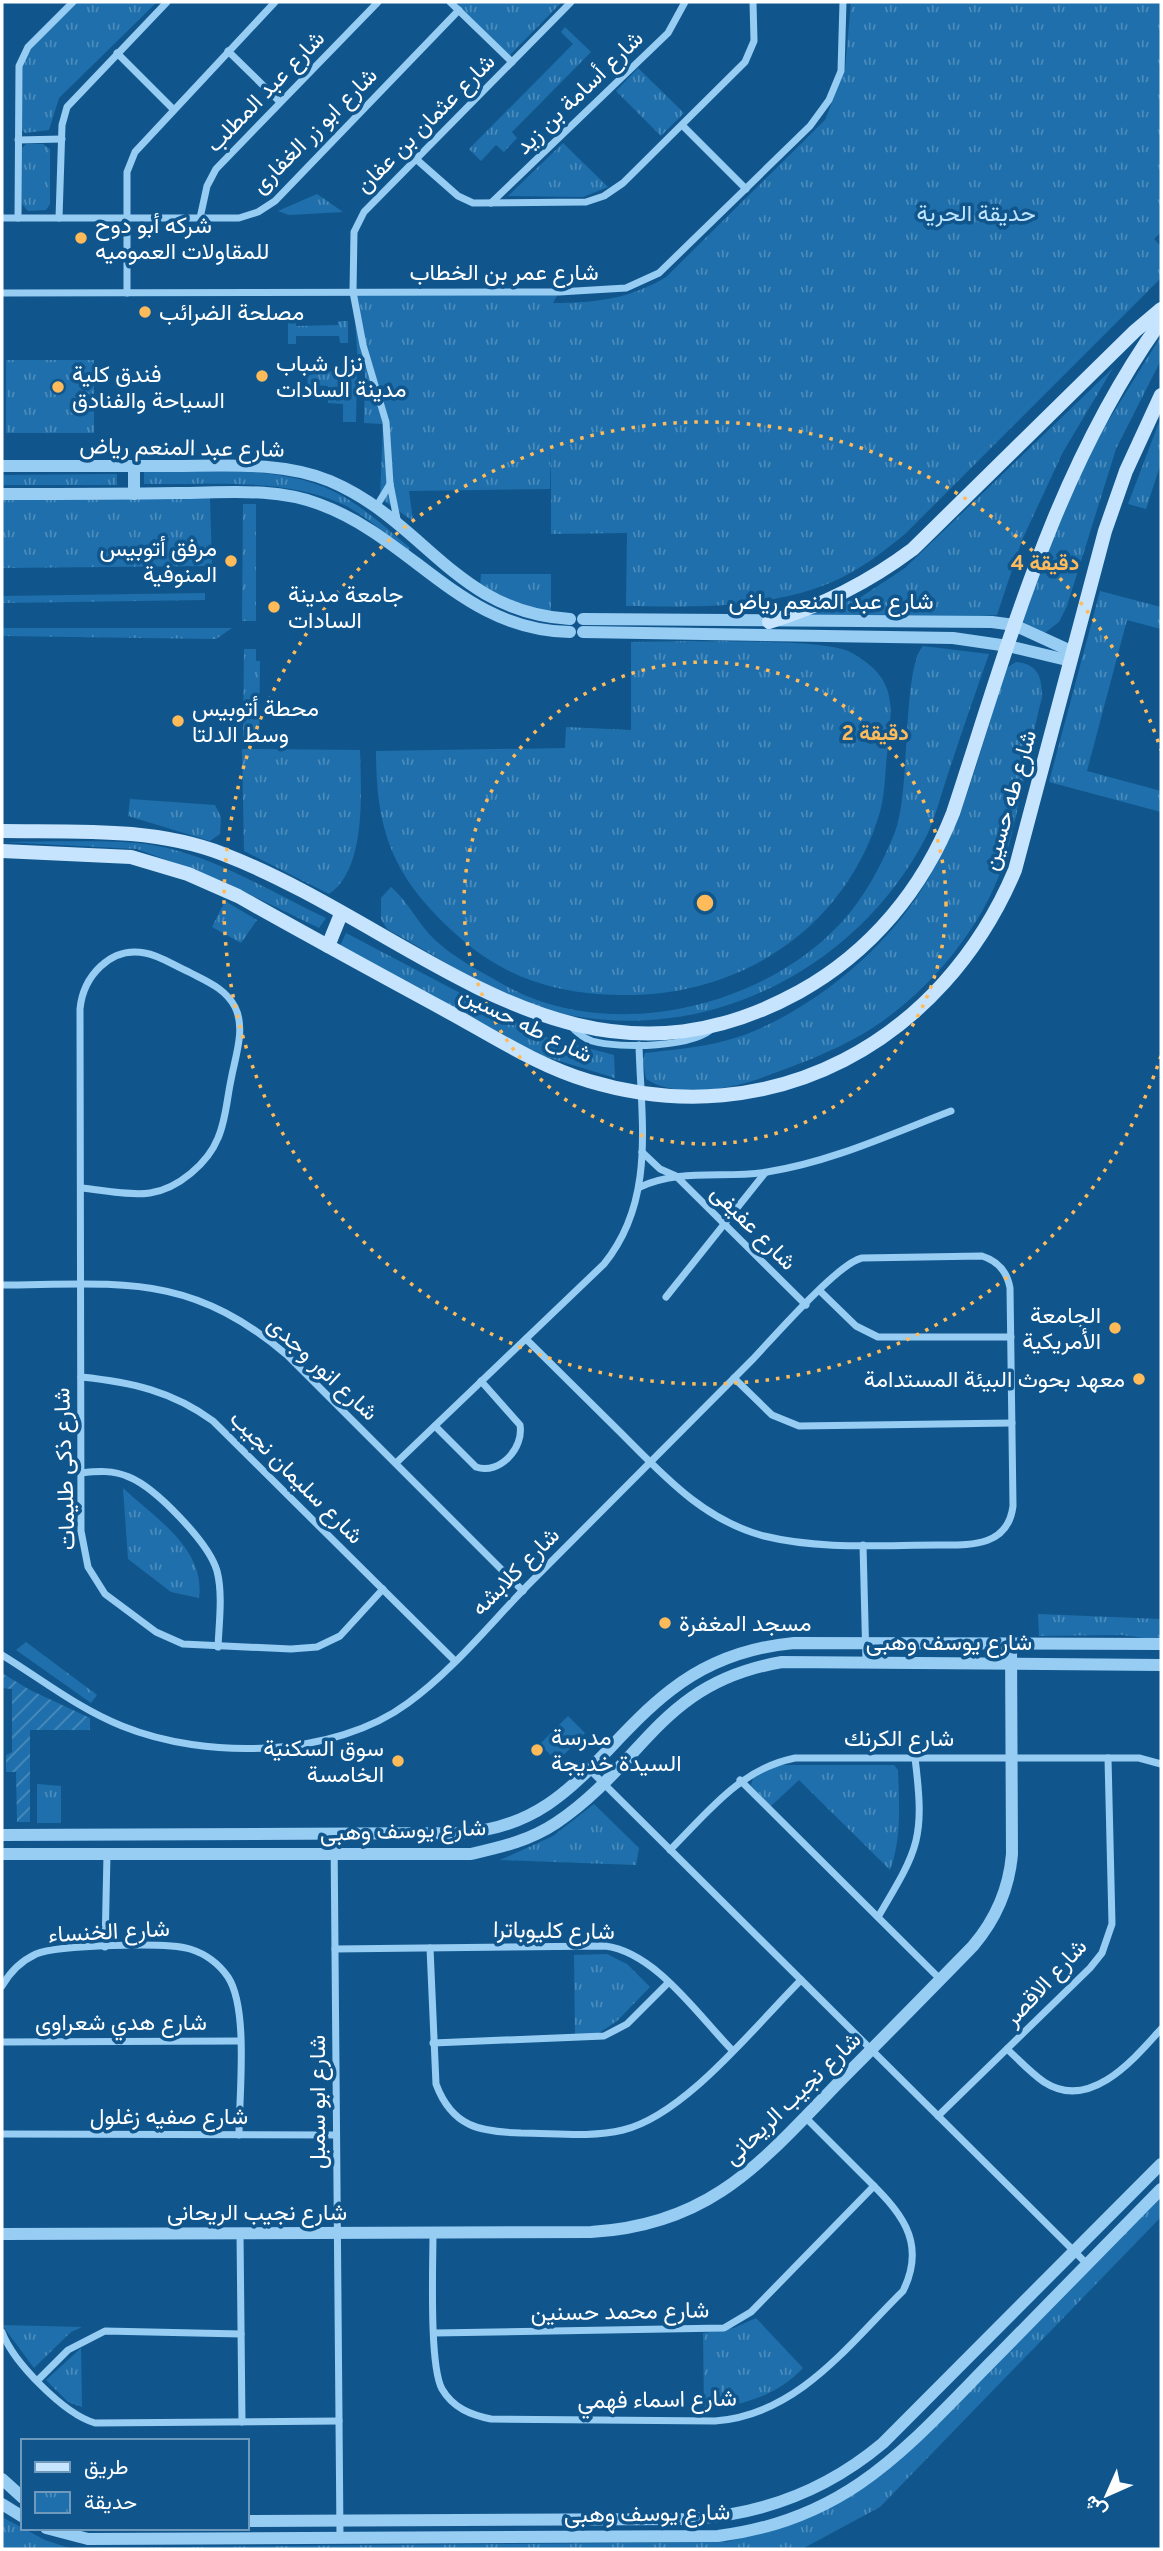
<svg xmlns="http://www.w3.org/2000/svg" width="1163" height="2551" viewBox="0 0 1163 2551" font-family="Overpass,Vazirmatn,sans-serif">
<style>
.park{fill:url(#park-tufts)}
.garden{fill:url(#garden-furrows)}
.pitch{fill:#1e6fab}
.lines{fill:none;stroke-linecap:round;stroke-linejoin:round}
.minor{stroke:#97ccf3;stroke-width:7}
.tertiary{stroke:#97ccf3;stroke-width:12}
.secondary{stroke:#c6e4fd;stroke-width:14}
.ring{fill:none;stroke:#ffbb59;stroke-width:3.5;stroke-dasharray:3.5 7}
.poi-dot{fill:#ffbb59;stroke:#10568d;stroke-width:2.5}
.labels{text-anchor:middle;stroke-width:7;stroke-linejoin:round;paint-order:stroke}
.street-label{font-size:23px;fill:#fff;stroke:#10568d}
.park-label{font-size:23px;fill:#bee3fd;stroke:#10568d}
.poi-label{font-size:23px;fill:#fff;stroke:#10568d;text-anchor:start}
.centre{fill:#ffbb59;stroke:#10568d;stroke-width:3.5}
.ring-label{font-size:21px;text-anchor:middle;font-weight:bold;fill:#ffbb59;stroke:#10568d;stroke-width:7;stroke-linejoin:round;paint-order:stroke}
</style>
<defs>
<pattern id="park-tufts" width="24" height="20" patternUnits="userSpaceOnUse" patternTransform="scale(1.75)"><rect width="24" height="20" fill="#1e6fab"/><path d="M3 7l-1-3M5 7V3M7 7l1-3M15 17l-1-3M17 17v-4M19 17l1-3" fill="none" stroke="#4b8cbc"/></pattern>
<pattern id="garden-furrows" width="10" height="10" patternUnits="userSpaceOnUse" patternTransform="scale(1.75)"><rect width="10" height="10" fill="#1e6fab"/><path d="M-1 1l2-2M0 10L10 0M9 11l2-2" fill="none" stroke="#4b8cbc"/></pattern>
</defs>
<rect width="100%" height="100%" fill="#10568d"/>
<g class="park">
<path d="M73,2H157L59,98L49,130L25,133L21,129L19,63Z"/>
<path d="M450,2H562L509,56Z"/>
<path d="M851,2H1161V232L1154,239L1161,246V278L905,534C891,545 877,557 862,566C795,610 702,607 626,606L627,533L551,534V447L550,489L409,491L413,521L380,498L383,424L364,423L365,373L358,363L353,293L559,292L553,303C595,303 630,299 666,277L825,120L845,69Z"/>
<path d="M565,27L591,52L512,132L517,138L504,152L496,145L481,161L469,149L573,44L561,32Z"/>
<path d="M638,68L684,113L661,136L616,91Z"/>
<path d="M563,143L608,187L583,197L508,196Z"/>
<path d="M26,144H43L50,149V204L46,210L28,211L22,204V148Z"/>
<path d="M317,194L343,212L289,215L278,211Z"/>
<path d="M288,320H295L296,326L338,325V321H348V343H340L339,336H296V344H288Z"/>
<path d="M1161,336V360L1116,449L1067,606L1059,622L1042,635L1021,620L1076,473Z"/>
<rect x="6" y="360" width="88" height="73"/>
<path d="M1113,368L1063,452L1022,540L997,615L948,618L807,615L861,597L905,568Z"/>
<path d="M308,371L357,372L356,422H343V404L328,403V386L314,385V391H307Z"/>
<path d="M1161,417V463L1146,509L1128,504Z"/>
<path d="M144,472C210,472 288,463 346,498C369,512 390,531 410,548L408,552C387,536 366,515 342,504C282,477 209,485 144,484Z"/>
<path d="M117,474V485H2V475Z"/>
<path d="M210,498L212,566L2,568V499Z"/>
<path d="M243,504H256V621H242Z"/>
<path d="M481,574H551V612H537L480,588Z"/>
<path d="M1100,591L1161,607V629L1127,620L1087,771L1161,791V812L1049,782Z"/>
<path d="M205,593V600L2,603V596Z"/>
<path d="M2,628H232L216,639L2,636Z"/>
<path d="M692,641C724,642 829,639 852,653C899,680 892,706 887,754C885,772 885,794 880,812C845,930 738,998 619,995C561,994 510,980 465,942C398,884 376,840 376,751L565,748L566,727L631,730V642Z"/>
<path d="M923,646L989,654C975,694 961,734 948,774C941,794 936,816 927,835C860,967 710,1045 564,1014C502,1001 442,959 387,929L381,919V898L391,887C408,901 418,924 435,940C454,958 483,973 506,986C608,1043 759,1009 838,926C863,901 882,864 895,832C911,790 902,668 923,646Z"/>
<path d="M244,649H256V661H260L259,742H243Z"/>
<path d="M1016,662C1038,664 1042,677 1042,697C1029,748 1021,801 1007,852C987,925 926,997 861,1035C833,1051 800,1064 769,1075C736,1088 678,1100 646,1079L643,1061L645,1053C671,1050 698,1048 724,1041C761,1032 796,1011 827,989C941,905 965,808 1002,678L1008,667Z"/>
<path d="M242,749L360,750C361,790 367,869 329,894L244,851Z"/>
<path d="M130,799L215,805L221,817L220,834L210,841L128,816Z"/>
<path d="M2,842C46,842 92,840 137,843C203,849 267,890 326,918L319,928L220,880L137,849Z"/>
<path d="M225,901L257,920L241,943L212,927Z"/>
<path d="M346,933L542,1036L614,1055L615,1078L540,1055L340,946Z"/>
<path d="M123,1488C155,1518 206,1549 199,1598L171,1592L128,1559Z"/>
<path d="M1038,1614L1161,1619V1640L1122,1635L1039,1636Z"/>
<path d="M26,1642L97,1695L91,1703L16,1650Z"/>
<path d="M780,1765H894L898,1770C899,1802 902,1839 890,1870L799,1780L770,1807L751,1785L754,1775Z"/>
<path d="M37,1784L61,1786V1823H37Z"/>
<path d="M594,1804L639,1848L636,1865L500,1860L553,1836Z"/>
<path d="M607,1954L627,1964L650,1987L617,2021L599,2033L575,2035L574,1955Z"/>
<path d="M1161,2189V2217L880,2507L802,2549H2V2517L45,2540L69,2548L726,2542L756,2534L871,2476Z"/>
<path d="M756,2318L803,2368C778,2395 741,2407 704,2408L703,2333L734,2328Z"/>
<path d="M2,2325L82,2327L71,2332L34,2368Z"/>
<path d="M81,2348L82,2407L68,2402L46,2380Z"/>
</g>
<path class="garden" d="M2,1673L30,1690L90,1718V1730H30V1822H17L16,1772H6V1755L12,1752V1689L2,1688Z"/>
<path class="pitch" d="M568,1716L585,1733L557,1762L540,1744Z"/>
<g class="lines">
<g class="minor">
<path d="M450,2L512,62"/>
<path d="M228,51L280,102"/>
<path d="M117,53L173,109"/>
<path d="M683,126L746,189"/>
<path d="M18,140L62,139"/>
<path d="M416,159L458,196L473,203L586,202L604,196L623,183L745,62L754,41L753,2"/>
<path d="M491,203L668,33L685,2"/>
<path d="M2,218H239L258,212L275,201L459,10"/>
<path d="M18,218L19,66L28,47L73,2"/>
<path d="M59,218L62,125L67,107L167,2"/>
<path d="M200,218L207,186L216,169L378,2"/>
<path d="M2,293L559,292L626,288L659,273L810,126L829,100L841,71L843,2"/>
<path d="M127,293V172L135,152L275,2"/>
<path d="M376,507L390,484"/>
<path d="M398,524L390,484L386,422L363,345L353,292L354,232L364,212L571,2"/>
<path d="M570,1025C576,1032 583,1038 592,1041C620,1049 696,1048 715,1026"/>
<path d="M642,1152L660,1169L676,1176L806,1305"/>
<path d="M640,1187C681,1168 725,1179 767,1172C831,1162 891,1134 951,1111"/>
<path d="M81,1188C102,1190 129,1196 150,1193C178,1189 208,1163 218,1138C226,1120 227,1098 231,1080C235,1057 246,1029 235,1007C225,988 206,981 189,972C175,966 159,955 145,953C110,946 83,977 80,1009L81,1531L88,1567L105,1594L156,1632L183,1644L291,1649L317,1647L340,1636L383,1589"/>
<path d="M2,1285C121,1284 189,1272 287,1355L523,1591"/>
<path d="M820,1291L856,1326L878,1337H1011"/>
<path d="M666,1297L765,1173"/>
<path d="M81,1377C131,1382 172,1391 213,1421L454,1660"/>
<path d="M734,1378L772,1415L799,1426L1012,1423"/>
<path d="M435,1426L476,1467C500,1475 524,1448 520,1425L481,1381"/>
<path d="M396,1463L604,1264C656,1200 641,1121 639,1045"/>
<path d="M81,1473C98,1471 113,1470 129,1477C156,1488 209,1543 217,1571C223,1594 219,1623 218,1647"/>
<path d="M863,1545L866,1662"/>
<path d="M2,1655C41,1679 79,1709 122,1726C206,1760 334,1758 408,1703C452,1671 489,1625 527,1586C602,1511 677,1435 752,1360C772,1339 838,1263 862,1258L982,1256C998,1261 1007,1271 1010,1288L1013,1506C1008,1547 970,1545 939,1545C881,1545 821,1550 764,1536C703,1520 663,1475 620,1432C589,1401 557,1370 526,1339"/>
<path d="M590,1770L1087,2264"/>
<path d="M740,1780L940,1979"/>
<path d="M334,1834L340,2537"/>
<path d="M670,1850C708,1812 740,1769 795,1758H1139L1161,1764"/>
<path d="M878,1917C919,1848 925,1839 915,1758"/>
<path d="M105,1947L107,1854"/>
<path d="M430,1948L436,2084C452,2127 480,2132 521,2133C554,2133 590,2138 623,2130C685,2115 755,2026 801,1980"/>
<path d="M335,1949L605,1946C655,1952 698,2015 732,2050"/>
<path d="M2,1986C10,1972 21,1961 36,1954C58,1945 167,1942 190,1949C206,1954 219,1964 228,1977C249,2009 239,2096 239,2135"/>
<path d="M2,2042L240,2041"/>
<path d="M433,2043L604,2036L627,2024L668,1983"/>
<path d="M1007,2049C1019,2060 1031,2073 1044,2082C1090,2112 1134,2059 1161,2029"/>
<path d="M938,2116L1090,1968L1102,1953L1112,1924L1108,1758"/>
<path d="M2,2134L336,2135"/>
<path d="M433,2232C433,2265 429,2365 442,2389C453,2408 471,2415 491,2419L715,2421C798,2415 848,2345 903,2291C930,2237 894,2206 859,2171C841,2153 823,2135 805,2117"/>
<path d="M240,2233L242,2422"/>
<path d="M2,2332C13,2362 64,2414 95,2423L339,2421"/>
<path d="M435,2333L724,2328L751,2312L874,2186"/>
<path d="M38,2380L68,2350L105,2331L241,2334"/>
</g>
<g class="tertiary">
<path d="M2,466C59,466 115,466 172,466C225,466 280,461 330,481C426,522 455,612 570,619"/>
<path d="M2,494C60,494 119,494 177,493C224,493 274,487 319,504C414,539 461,630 570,632"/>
<path d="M134,494V466"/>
<path d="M583,619L992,622L1014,625L1073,652"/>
<path d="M583,632L953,638L1008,646L1071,661"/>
<path d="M2,1835L460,1833C566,1827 597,1747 671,1690C707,1662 749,1647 794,1643L1161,1644"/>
<path d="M2,1854H471C501,1847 529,1841 556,1823C645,1763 659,1683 782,1662L1161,1665"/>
<path d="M2,2234L591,2232C713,2225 763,2160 842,2079C886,2035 929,1991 973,1946C996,1919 1009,1889 1012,1854L1011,1642"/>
<path d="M2,2479L23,2498"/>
<path d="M2,2504L23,2517"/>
<path d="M247,2521L689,2519C762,2515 826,2491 883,2443L1161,2164"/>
<path d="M46,2528L88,2539L718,2536C853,2519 911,2442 1001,2352C1054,2298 1108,2243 1161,2189"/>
</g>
<g class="secondary">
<path d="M769,622C822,606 869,582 913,549L1135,331L1161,309"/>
<path d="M2,831C76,832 153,827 223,854C420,930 573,1116 799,992C871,952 923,889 953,813C1009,643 1055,469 1161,321"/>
<path d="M2,851L131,857L188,874L238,896C307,935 377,973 447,1011C493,1036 538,1066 589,1081C772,1136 943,1041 1015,870L1105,531L1126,471L1161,395"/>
<path d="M328,946L341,914"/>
</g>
</g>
<g class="ring">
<circle cx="705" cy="903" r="241"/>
<path d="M1161 1056A481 481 0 1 1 1161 750"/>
</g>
<g class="poi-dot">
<circle cx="81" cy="238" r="7"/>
<circle cx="145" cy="312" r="7"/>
<circle cx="262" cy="376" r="7"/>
<circle cx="58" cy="387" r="7"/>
<circle cx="231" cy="561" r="7"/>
<circle cx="274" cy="607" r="7"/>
<circle cx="178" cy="721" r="7"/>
<circle cx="1115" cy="1328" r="7"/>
<circle cx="1139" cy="1379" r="7"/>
<circle cx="665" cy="1623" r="7"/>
<circle cx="537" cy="1750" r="7"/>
<circle cx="398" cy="1761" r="7"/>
</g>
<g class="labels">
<g class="street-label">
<text transform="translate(265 91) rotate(-46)" y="8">شارع عبد المطلب</text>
<text transform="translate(579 92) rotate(-44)" y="8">شارع أسامة بن زيد</text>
<text transform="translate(425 123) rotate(-45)" y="8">شارع عثمان بن عفان</text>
<text transform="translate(314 130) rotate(-45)" y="8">شارع ابو زر الغفارى</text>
<text x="504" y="280">شارع عمر بن الخطاب</text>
<text transform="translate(182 447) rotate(1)" y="8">شارع عبد المنعم رياض</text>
<text x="831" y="609">شارع عبد المنعم رياض</text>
<text transform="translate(1009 800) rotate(-74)" y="8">شارع طه حسين</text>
<text transform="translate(526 1024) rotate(26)" y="8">شارع طه حسين</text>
<text transform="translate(754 1227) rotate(45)" y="8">شارع عفيفى</text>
<text transform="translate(323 1368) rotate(43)" y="8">شارع انور وجدى</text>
<text transform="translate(64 1469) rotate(-92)" y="8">شارع ذكى طليمات</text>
<text transform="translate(297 1477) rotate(45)" y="8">شارع سليمان نجيب</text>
<text transform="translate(515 1571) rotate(-45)" y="8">شارع كلابشه</text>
<text x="949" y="1650">شارع يوسف وهبى</text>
<text x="899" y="1746">شارع الكرنك</text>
<text transform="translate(403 1830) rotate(-2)" y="8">شارع يوسف وهبى</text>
<text transform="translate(554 1930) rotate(1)" y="8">شارع كليوباترا</text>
<text transform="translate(109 1931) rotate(-3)" y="8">شارع الخنساء</text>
<text transform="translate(1045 1982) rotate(-47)" y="8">شارع الاقصر</text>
<text x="121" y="2030">شارع هدي شعراوى</text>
<text transform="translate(792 2098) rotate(-44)" y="8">شارع نجيب الريحانى</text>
<text transform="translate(317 2102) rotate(-90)" y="8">شارع ابو سمبل</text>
<text x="169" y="2124">شارع صفيه زغلول</text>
<text x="257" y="2220">شارع نجيب الريحانى</text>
<text transform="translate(620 2311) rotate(-1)" y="8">شارع محمد حسنين</text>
<text transform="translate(657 2399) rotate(-1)" y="8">شارع اسماء فهمي</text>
<text transform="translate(647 2513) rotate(-1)" y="8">شارع يوسف وهبى</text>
</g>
<g class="park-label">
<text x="976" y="221">حديقة الحرية</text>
</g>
<g class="poi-label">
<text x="95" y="233">شركه أبو دوح<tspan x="95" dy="26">للمقاولات العموميه</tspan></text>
<text x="159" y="320">مصلحة الضرائب</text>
<text x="276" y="371">نزل شباب<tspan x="276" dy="26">مدينة السادات</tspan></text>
<text x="72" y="382">فندق كلية<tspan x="72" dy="26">السياحة والفنادق</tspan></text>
<text x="217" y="556" text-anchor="end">مرفق أتوبيس<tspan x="217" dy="26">المنوفية</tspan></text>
<text x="288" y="602">جامعة مدينة<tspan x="288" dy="26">السادات</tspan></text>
<text x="192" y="716">محطة أتوبيس<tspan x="192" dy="26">وسط الدلتا</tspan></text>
<text x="1101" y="1323" text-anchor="end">الجامعة<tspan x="1101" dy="26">الأمريكية</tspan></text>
<text x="1125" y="1387" text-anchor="end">معهد بحوث البيئة المستدامة</text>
<text x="679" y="1631">مسجد المغفرة</text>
<text x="551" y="1745">مدرسة<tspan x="551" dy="26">السيدة خديجة</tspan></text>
<text x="384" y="1756" text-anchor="end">سوق السكنية<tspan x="384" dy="26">الخامسة</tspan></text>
</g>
</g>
<circle cx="705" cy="903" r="10" class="centre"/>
<g class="ring-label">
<text x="1045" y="570">4 دقيقة</text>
<text x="875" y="740">2 دقيقة</text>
</g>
<rect width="1163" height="2551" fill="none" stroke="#ffffff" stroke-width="7"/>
<rect x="21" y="2439" width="228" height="91" fill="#10568d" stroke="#709abb" stroke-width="2"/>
<rect x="35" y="2462" width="35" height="10" fill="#c6e4fd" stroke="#709abb" stroke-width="2"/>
<text x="84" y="2474" font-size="21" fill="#ffffff">طريق</text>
<rect x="35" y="2492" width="35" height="21" fill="url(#park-tufts)" stroke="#709abb" stroke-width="2"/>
<text x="84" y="2509" font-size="21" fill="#ffffff">حديقة</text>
<g transform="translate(1107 2495) rotate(225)" stroke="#10568d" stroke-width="5" paint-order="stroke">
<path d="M0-5L12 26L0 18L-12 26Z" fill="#ffffff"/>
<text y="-10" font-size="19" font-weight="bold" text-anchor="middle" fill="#ffffff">ش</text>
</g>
</svg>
